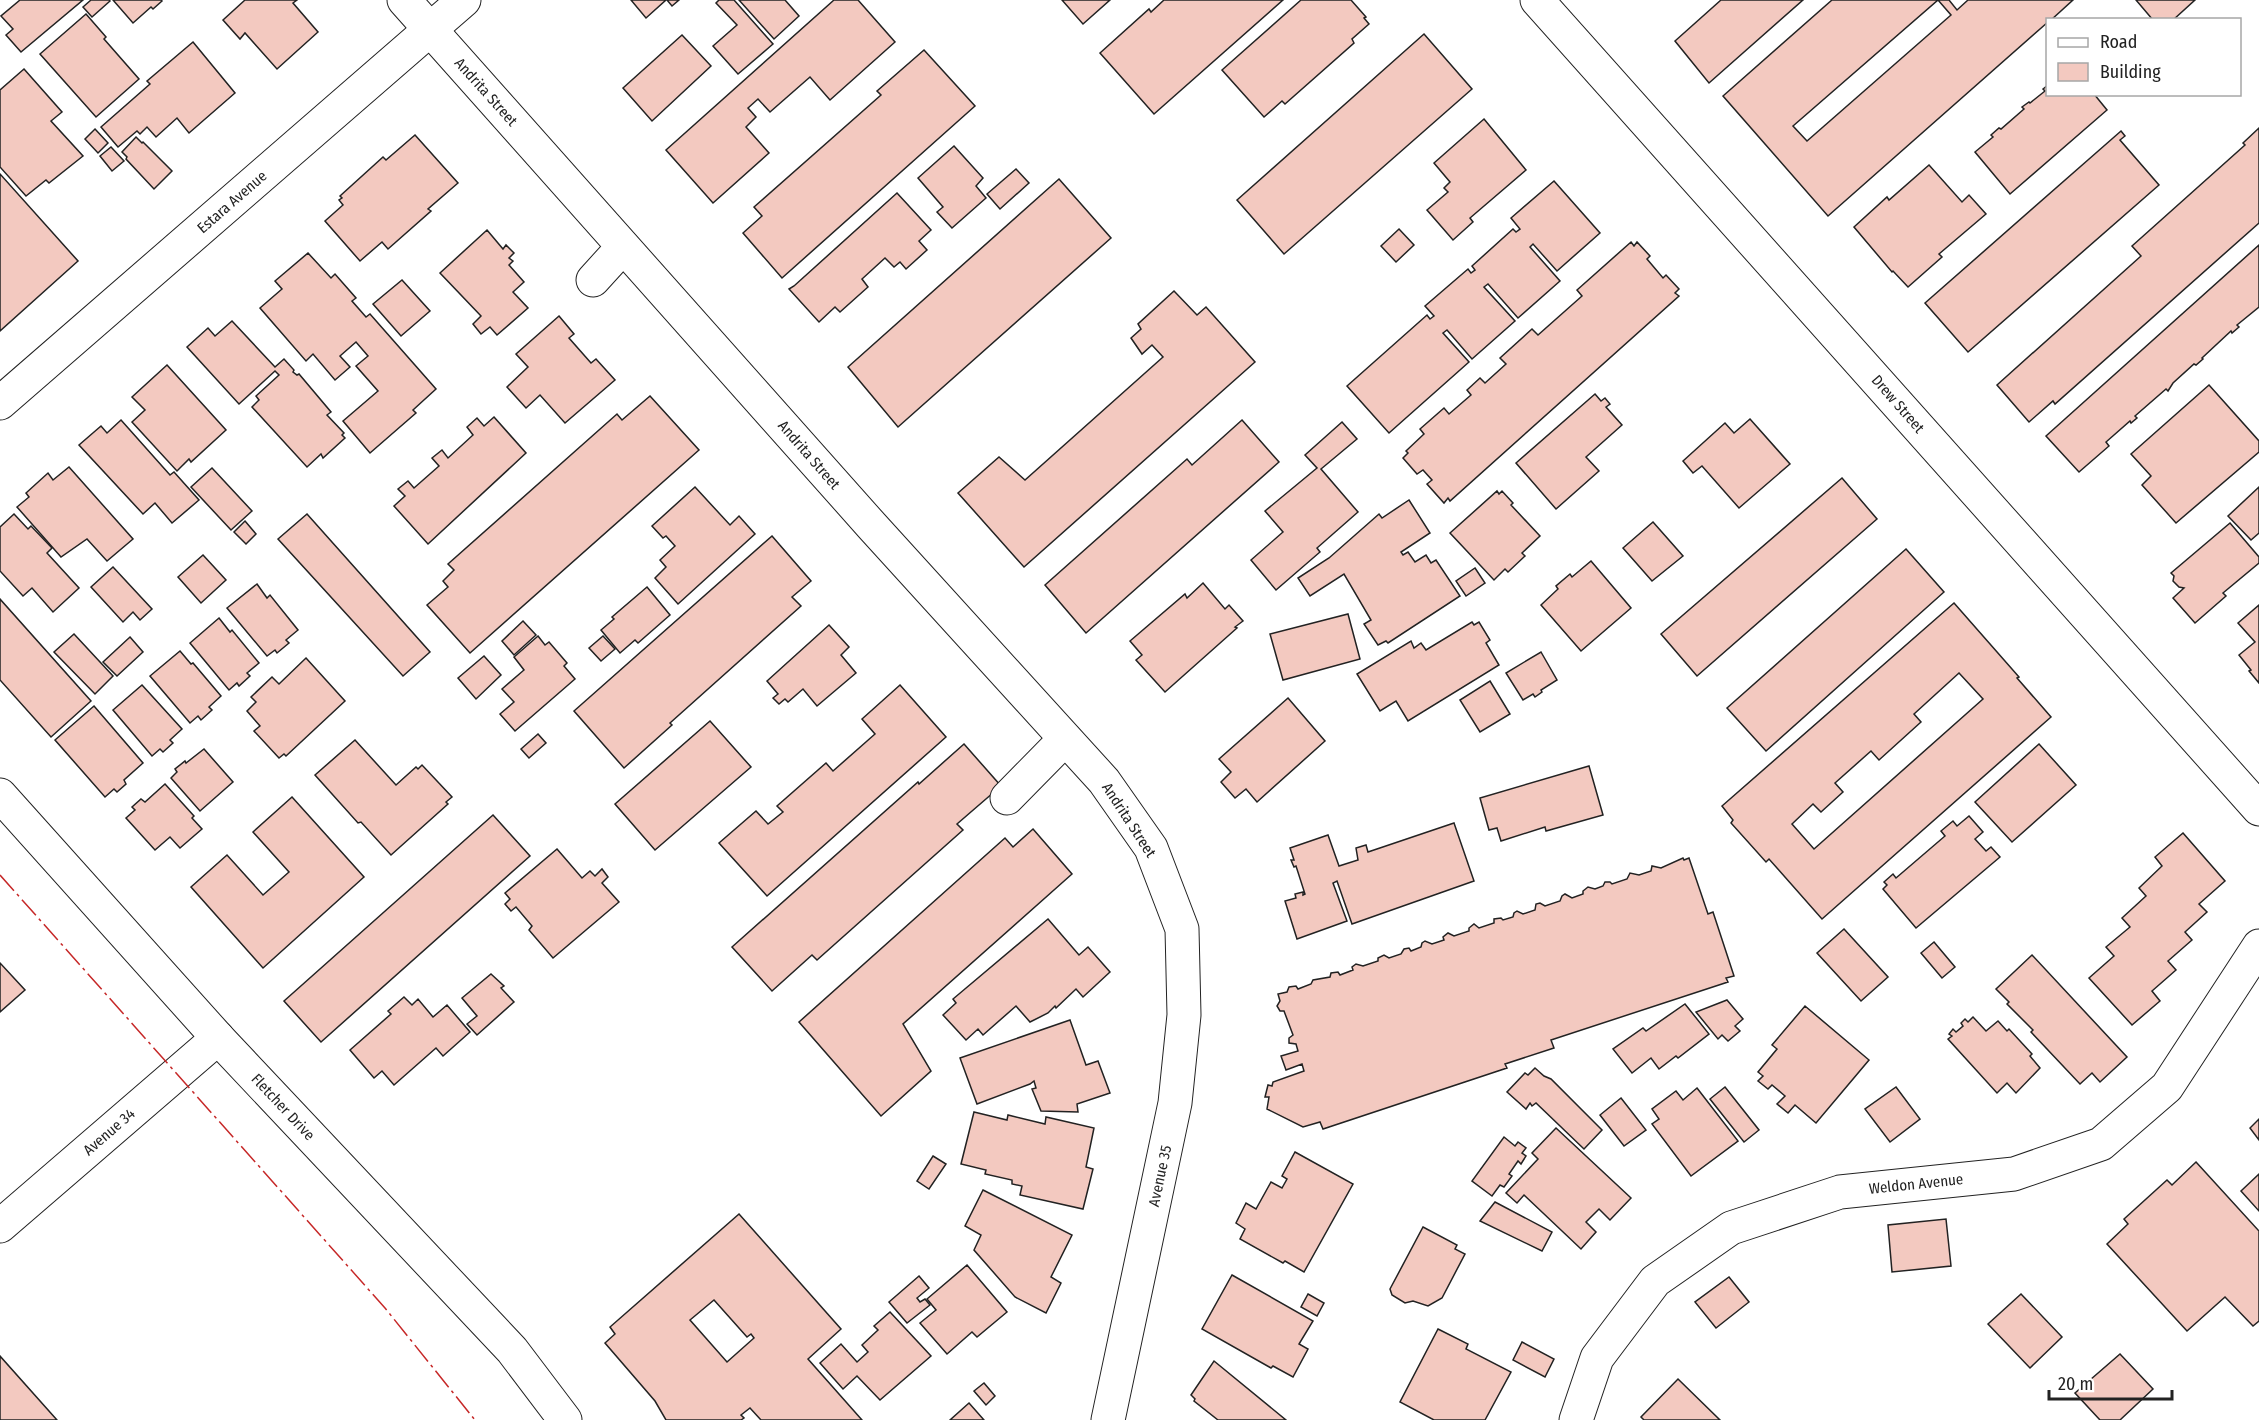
<svg xmlns="http://www.w3.org/2000/svg" width="2259" height="1420" viewBox="0 0 2259 1420" font-family="'Fira Sans Condensed',sans-serif">
<style>
.building{fill:#f3c9c0;stroke:#222;stroke-width:1.5;fill-rule:evenodd}
.lines{fill:none;stroke-linecap:round;stroke-linejoin:round}
.minor-casing{stroke:#222;stroke-width:35}
.major-casing{stroke:#222;stroke-width:35}
.minor{stroke:#fff;stroke-width:33}
.major{stroke:#fff;stroke-width:33}
.power{stroke:#c62828;stroke-width:1.5;stroke-dasharray:21 4.5 3 4.5;stroke-linecap:butt}
.labels{text-anchor:middle;stroke-width:4.5;stroke-linejoin:round;paint-order:stroke}
.street-label{font-size:15px;fill:#222;stroke:#fff}
</style>
<rect width="100%" height="100%" fill="#fff"/>
<g class="building">
<path d="M20,0H83L21,52L6,35L13,29L1,16Z"/>
<path d="M91,0H109L110,1L92,17L83,7Z"/>
<path d="M113,0H161L162,1L153,9L151,7L133,23Z"/>
<path d="M245,0H297L293,3L318,32L277,69L245,33L240,39L223,20Z"/>
<path d="M631,0H666L646,18Z"/>
<path d="M667,0H679L672,6Z"/>
<path d="M719,0H734L773,44L738,74L713,46L737,25L716,3Z"/>
<path d="M739,0H785L799,16L774,39Z"/>
<path d="M834,0H858L895,42L830,100L810,77L770,112L758,99L748,108L756,117L746,127L769,153L713,203L666,150Z"/>
<path d="M1062,0H1110L1083,24Z"/>
<path d="M1164,0H1283L1154,114L1100,53L1149,9L1151,12Z"/>
<path d="M1301,0H1351L1366,17L1364,18L1369,24L1352,39L1354,43L1285,104L1282,101L1264,117L1222,70Z"/>
<path d="M1721,0H1803L1709,83L1675,41Z"/>
<path d="M1832,0H1938L1793,126L1807,141L1951,15L1938,0H1949L1957,10L1968,0H2073L2051,20H2048V22L1828,216L1723,96Z"/>
<path d="M2136,0H2195L2173,20H2153Z"/>
<path d="M86,14L106,37L104,39L139,79L96,117L40,54Z"/>
<path d="M1424,34L1472,89L1284,254L1237,200Z"/>
<path d="M682,35L711,66L652,121L623,88Z"/>
<path d="M193,42L235,93L189,133L177,118L156,137L147,127L140,134L137,131L118,147L101,127L150,84L147,81Z"/>
<path d="M924,50L975,106L782,278L743,233L762,216L754,207L881,95L877,91Z"/>
<path d="M24,69L62,112L51,121L83,156L49,183L46,180L26,196L0,167V90Z"/>
<path d="M2048,85V94H2094L2107,110L2010,194L1975,152L1993,137L1991,135L1999,128L2001,129L2024,109L2022,107L2029,102L2030,103L2045,91L2043,89Z"/>
<path d="M1484,119L1526,170L1470,218L1473,222L1453,240L1427,210L1448,192L1444,188L1450,182L1434,163Z"/>
<path d="M2259,128V223L2055,404L2053,401L2029,422L1997,385L2141,256L2132,246L2245,145L2243,143Z"/>
<path d="M95,129L108,143L98,153L85,139Z"/>
<path d="M2121,131L2125,136L2120,140L2159,185L1968,352L1925,303Z"/>
<path d="M415,135L458,183L428,209L431,211L388,249L382,242L360,261L325,221L343,205L339,200L342,198L340,196L383,157L386,160Z"/>
<path d="M136,137L142,143L143,142L172,171L154,189L126,159L127,157L122,152Z"/>
<path d="M954,146L983,178L976,186L986,198L952,228L937,212L943,207L918,178Z"/>
<path d="M111,147L124,161L112,171L100,156Z"/>
<path d="M1929,165L1962,202L1969,195L1986,214L1939,254L1942,257L1908,287L1893,271L1892,272L1854,227L1887,197L1889,200Z"/>
<path d="M1016,169L1029,183L1000,209L987,194Z"/>
<path d="M0,174L78,261L0,331Z"/>
<path d="M1059,179L1111,238L898,427L848,367Z"/>
<path d="M1554,181L1600,233L1557,271L1533,244L1530,247L1560,281L1518,318L1488,284L1484,287L1515,321L1472,359L1447,330L1443,333L1469,362L1389,433L1347,386L1427,315L1430,319L1434,316L1425,306L1468,269L1471,273L1475,270L1472,266L1513,229L1516,232L1520,229L1511,218Z"/>
<path d="M897,193L931,230L919,241L927,250L906,269L900,262L894,267L885,258L862,279L868,287L840,312L835,307L819,322L789,289L794,286Z"/>
<path d="M1399,229L1414,245L1396,262L1381,246Z"/>
<path d="M487,230L503,249L506,245L514,253L509,258L513,261L509,265L524,282L513,292L528,308L497,335L490,327L481,334L473,324L481,316L440,273Z"/>
<path d="M1631,242L1634,246L1637,242L1650,256L1647,259L1663,278L1666,275L1679,289L1675,293L1679,296L1450,501L1448,498L1444,503L1427,484L1432,480L1423,470L1417,474L1403,458L1408,453L1406,451L1424,434L1420,429L1444,408L1449,414L1471,395L1467,390L1480,378L1485,383L1506,364L1500,358L1532,329L1538,335L1582,296L1577,290Z"/>
<path d="M2259,245V307L2237,325L2239,327L2232,333L2231,331L2202,358L2203,359L2196,365L2194,364L2173,383L2168,391L2166,389L2135,416L2137,418L2131,423L2130,421L2106,442L2109,446L2079,472L2046,436Z"/>
<path d="M308,253L331,278L335,274L356,298L352,301L366,317L370,314L436,389L413,410L416,413L370,453L343,421L378,391L356,366L368,356L356,342L340,356L350,367L335,380L313,354L306,361L260,308L282,289L275,281Z"/>
<path d="M402,280L430,311L401,336L373,304Z"/>
<path d="M1174,291L1197,315L1206,307L1255,362L1024,567L958,493L999,457L1025,480L1163,357L1152,345L1142,354L1131,338L1141,329L1138,324Z"/>
<path d="M559,316L574,334L569,338L591,363L596,359L615,380L565,423L540,395L526,408L507,387L528,367L516,354Z"/>
<path d="M232,321L275,367L284,359L294,370L293,372L297,375L299,374L331,412L327,415L344,433L342,435L345,438L323,458L321,454L307,467L252,407L259,400L256,396L279,375L275,371L239,404L187,347L208,328L215,336Z"/>
<path d="M167,365L226,430L191,462L189,459L177,471L132,422L145,410L132,397Z"/>
<path d="M2209,385L2259,441V452L2176,523L2142,485L2151,476L2131,454Z"/>
<path d="M1595,394L1601,401L1605,398L1610,404L1606,407L1622,425L1586,457L1599,471L1556,509L1516,463Z"/>
<path d="M650,396L699,450L470,653L427,605L448,587L443,581L454,570L448,564L617,414L622,420Z"/>
<path d="M494,417L526,453L428,544L394,506L405,496L398,489L408,481L414,488L439,466L432,458L442,450L448,458L473,435L467,427L477,418L484,426Z"/>
<path d="M1750,419L1790,464L1739,508L1702,466L1693,473L1683,461L1725,423L1734,433Z"/>
<path d="M121,420L170,475L174,472L199,500L172,523L155,503L143,514L79,445L101,426L107,433Z"/>
<path d="M1242,420L1279,462L1086,633L1045,585L1187,459L1192,465Z"/>
<path d="M1342,422L1357,439L1321,469L1358,512L1317,548L1320,552L1276,590L1251,560L1283,532L1265,511L1317,468L1305,455Z"/>
<path d="M69,467L133,539L107,561L87,539L61,557L17,507L29,497L26,493L48,473L53,480Z"/>
<path d="M212,468L252,511L231,530L191,487Z"/>
<path d="M1842,478L1877,519L1697,676L1661,634Z"/>
<path d="M695,487L730,525L739,516L755,534L678,604L655,578L666,567L660,560L675,546L666,536L663,538L652,526Z"/>
<path d="M2259,487V533L2251,540L2228,516Z"/>
<path d="M1497,491L1499,494L1502,491L1513,503L1511,505L1540,536L1522,553L1525,556L1508,572L1505,569L1494,580L1450,533Z"/>
<path d="M1409,500L1430,533L1401,552L1403,555L1408,552L1415,562L1426,555L1431,563L1436,560L1460,596L1388,643L1386,641L1378,645L1364,624L1371,620L1344,574L1310,596L1298,578L1329,558L1379,514L1382,518Z"/>
<path d="M14,514L28,529L31,526L52,548L47,553L79,588L53,612L32,588L23,596L0,571V527Z"/>
<path d="M307,514L430,652L403,676L278,539Z"/>
<path d="M245,521L256,534L246,544L234,532Z"/>
<path d="M1653,522L1683,556L1652,581L1623,548Z"/>
<path d="M2230,523L2259,557V563L2223,593L2226,596L2195,623L2173,598L2184,588L2179,587L2173,581L2174,576L2171,573Z"/>
<path d="M772,536L811,581L792,597L801,606L670,723L672,725L624,768L574,711Z"/>
<path d="M1906,549L1944,592L1766,751L1727,708Z"/>
<path d="M203,555L226,580L201,603L178,577Z"/>
<path d="M1591,561L1631,608L1581,651L1541,605L1558,589L1556,586L1570,574L1572,577Z"/>
<path d="M113,567L152,609L140,620L133,612L123,622L91,587Z"/>
<path d="M1475,568L1485,583L1466,596L1456,581Z"/>
<path d="M1203,583L1225,609L1229,605L1243,621L1235,627L1237,628L1165,692L1136,660L1142,655L1130,641L1185,594L1187,598Z"/>
<path d="M257,584L267,598L270,595L298,630L286,640L289,643L277,653L275,650L267,656L227,608Z"/>
<path d="M647,587L670,615L638,643L635,640L620,653L601,630L614,619L612,617Z"/>
<path d="M0,599L91,701L51,737L0,680Z"/>
<path d="M1954,603L2019,677L2017,678L2051,717L1822,919L1769,859L1766,862L1731,823L1733,820L1722,806ZM1959,673L1983,699L1814,849L1792,824L1813,804L1821,812L1843,792L1835,783L1871,751L1879,760L1921,722L1914,714Z"/>
<path d="M2259,605V683L2249,671L2251,670L2239,655L2255,642L2238,623Z"/>
<path d="M1348,614L1360,659L1283,680L1270,634Z"/>
<path d="M219,618L230,632L232,630L259,663L247,673L250,676L239,686L237,683L229,690L190,643Z"/>
<path d="M523,621L536,635L514,655L502,641Z"/>
<path d="M1472,622L1474,625L1479,622L1490,640L1486,643L1499,665L1408,721L1396,701L1380,711L1357,674L1411,641L1414,648L1421,643L1426,650Z"/>
<path d="M829,625L849,647L841,655L856,673L817,706L803,689L788,702L785,699L779,704L773,698L778,694L767,681Z"/>
<path d="M74,634L113,676L95,694L54,652Z"/>
<path d="M538,636L545,645L549,642L567,663L564,666L575,679L515,731L500,714L514,702L502,689L524,670L514,657Z"/>
<path d="M603,636L615,649L601,661L589,648Z"/>
<path d="M130,637L143,652L117,676L103,662Z"/>
<path d="M180,651L191,664L193,663L221,696L209,707L212,710L201,720L198,716L190,723L150,676Z"/>
<path d="M1541,652L1557,680L1541,690L1542,692L1535,697L1533,694L1523,700L1506,673Z"/>
<path d="M484,656L501,675L476,699L458,678Z"/>
<path d="M306,658L345,701L286,756L284,754L279,758L254,731L260,726L247,711L256,702L251,697L272,677L279,684Z"/>
<path d="M1490,681L1510,714L1480,732L1460,700Z"/>
<path d="M142,685L182,729L170,740L173,743L163,752L160,749L152,756L113,710Z"/>
<path d="M900,685L946,737L767,896L719,843L756,811L768,824L783,812L777,806L826,763L833,771L875,734L862,719Z"/>
<path d="M1288,698L1325,741L1257,802L1246,789L1235,798L1221,782L1231,772L1219,759Z"/>
<path d="M94,706L143,763L124,780L126,784L117,792L114,789L105,797L55,740Z"/>
<path d="M710,721L751,767L655,850L615,804Z"/>
<path d="M538,734L546,743L529,758L521,749Z"/>
<path d="M355,740L396,785L416,767L418,769L422,765L452,797L446,802L448,804L391,855L361,822L358,823L315,775Z"/>
<path d="M964,744L1001,786L957,824L963,830L817,960L812,955L772,991L732,947L918,782L919,784Z"/>
<path d="M2039,744L2076,785L2012,842L1975,802Z"/>
<path d="M204,749L233,782L200,811L171,778L177,772L175,769L185,761L186,763Z"/>
<path d="M1589,766L1603,815L1546,831L1545,827L1501,841L1497,828L1489,830L1480,798Z"/>
<path d="M165,784L194,816L192,818L202,829L180,848L170,837L155,850L126,818L135,810L132,807L141,799L145,802Z"/>
<path d="M292,797L364,877L263,968L191,887L227,855L263,895L289,872L253,832Z"/>
<path d="M493,815L530,856L321,1042L284,1001Z"/>
<path d="M1969,816L1983,832L1975,839L1986,851L1991,847L2000,857L1916,928L1883,889L1887,885L1884,882L1893,874L1896,878L1945,836L1941,831L1953,821L1957,826Z"/>
<path d="M1454,823L1474,881L1352,924L1337,881L1333,883L1347,921L1297,939L1285,901L1296,898L1295,894L1303,892V895L1305,894L1296,866L1294,867L1291,860H1294L1290,848L1328,835L1339,866L1358,860L1356,848L1366,845L1368,852Z"/>
<path d="M1033,829L1072,874L903,1024L931,1071L881,1116L799,1022L1005,838L1013,847Z"/>
<path d="M2183,833L2225,881L2199,904L2207,912L2185,932L2192,940L2168,961L2176,970L2152,991L2160,1001L2132,1025L2089,978L2114,956L2106,947L2130,927L2122,918L2146,896L2139,888L2162,866L2155,857Z"/>
<path d="M557,849L582,878L590,871L595,876L602,869L608,877L602,883L619,902L553,958L529,930L532,926L516,907L511,911L505,904L510,899L505,893Z"/>
<path d="M1683,858L1684,860L1689,858L1708,914L1713,912L1734,976L1726,978L1728,982L1551,1040L1554,1048L1505,1064L1507,1068L1323,1129L1320,1122L1303,1127L1267,1109L1269,1097H1265L1268,1085L1272,1086L1273,1082L1304,1071L1302,1064L1286,1070L1281,1056L1298,1051L1296,1044L1289,1043V1038L1293,1035L1284,1011H1280L1277,1006L1280,1001L1278,994L1287,992L1289,987L1296,986L1298,989L1311,984L1313,980L1330,977L1331,973L1338,972L1340,975L1353,970L1352,967L1356,964L1363,966L1378,961V958L1384,955L1389,958L1401,954L1404,949L1409,948L1411,951L1421,947L1422,943L1425,941L1432,944L1444,940L1443,937L1448,933L1454,936L1469,931V928L1474,924L1479,928L1494,923V919L1501,918L1503,920L1513,917L1514,913L1517,911L1523,914L1535,910L1536,904L1540,903L1545,906L1560,901L1562,896L1565,894L1572,898L1583,894V891L1588,887L1595,889L1603,886L1605,882H1610L1612,884L1627,879L1630,873L1639,875L1651,871L1652,866L1661,868Z"/>
<path d="M1048,919L1079,955L1088,947L1110,972L1083,997L1076,989L1056,1008L1055,1006L1048,1013L1030,1022L1016,1006L983,1035L978,1029L966,1040L943,1015L956,1003L953,999Z"/>
<path d="M1844,929L1888,977L1861,1001L1817,953Z"/>
<path d="M1934,942L1955,967L1942,978L1921,953Z"/>
<path d="M2032,955L2127,1057L2100,1082L2092,1073L2080,1084L2031,1032L2033,1030L2007,1004L2009,1002L1996,989Z"/>
<path d="M0,963L25,990L0,1012Z"/>
<path d="M491,974L504,986L501,988L514,1002L477,1035L467,1024L477,1016L462,998Z"/>
<path d="M404,997L412,1005L418,999L433,1017L447,1005L470,1032L443,1056L436,1048L394,1085L382,1071L374,1078L350,1050L391,1014L388,1011Z"/>
<path d="M1727,1000L1743,1019L1735,1026L1740,1031L1728,1041L1722,1035L1718,1039L1696,1012Z"/>
<path d="M1685,1004L1709,1034L1678,1058L1676,1056L1659,1069L1651,1058L1632,1073L1613,1049L1643,1028L1646,1031Z"/>
<path d="M1805,1006L1869,1060L1816,1123L1795,1105L1788,1113L1777,1104L1785,1096L1772,1085L1768,1089L1758,1081L1763,1076L1758,1072L1777,1049L1772,1045Z"/>
<path d="M1973,1017L1986,1031L1998,1021L2007,1031L2009,1029L2032,1054L2030,1056L2040,1068L2016,1093L2007,1083L1997,1093L1948,1039L1952,1036L1949,1034L1953,1029L1956,1032L1963,1026L1961,1023L1965,1019L1968,1022Z"/>
<path d="M1070,1020L1086,1065L1098,1061L1110,1093L1077,1104L1078,1112L1041,1111L1032,1089L1036,1088L1034,1081L1030,1084L977,1104L960,1058Z"/>
<path d="M1535,1068L1544,1076L1551,1079L1602,1130L1584,1149L1536,1103L1532,1106L1530,1103L1526,1109L1507,1092L1525,1073L1528,1075Z"/>
<path d="M1725,1087L1759,1130L1744,1142L1710,1099Z"/>
<path d="M1896,1087L1920,1119L1890,1142L1865,1109Z"/>
<path d="M1697,1088L1738,1141L1691,1176L1652,1124L1659,1119L1652,1109L1676,1091L1683,1100Z"/>
<path d="M1621,1098L1646,1130L1624,1146L1600,1115Z"/>
<path d="M974,1112L1007,1120L1008,1115L1045,1124L1046,1117L1094,1128L1086,1167L1093,1169L1083,1209L1020,1195L1022,1186L1012,1184V1180L985,1174L986,1170L961,1164Z"/>
<path d="M2259,1119V1140L2250,1128Z"/>
<path d="M1556,1128L1631,1198L1610,1220L1599,1209L1586,1222L1596,1232L1581,1249L1524,1195L1517,1203L1506,1193L1538,1159L1532,1153Z"/>
<path d="M1504,1137L1515,1146L1518,1142L1526,1148L1522,1153L1526,1156L1521,1164L1518,1161L1509,1174L1512,1176L1504,1187L1500,1185L1492,1196L1472,1181Z"/>
<path d="M1295,1152L1353,1184L1304,1272L1285,1261L1283,1263L1240,1239L1245,1229L1236,1223L1246,1203L1256,1209L1271,1182L1282,1188L1287,1179L1282,1176Z"/>
<path d="M933,1156L946,1164L929,1189L917,1181Z"/>
<path d="M2196,1162L2259,1231V1321L2253,1326L2225,1297L2187,1331L2107,1244L2128,1224L2124,1219L2167,1180L2172,1185Z"/>
<path d="M2259,1174V1211L2241,1191Z"/>
<path d="M983,1190L1072,1235L1051,1277L1061,1283L1046,1313L1015,1297L974,1250L981,1235L965,1226Z"/>
<path d="M1495,1202L1552,1232L1542,1251L1480,1221Z"/>
<path d="M739,1214L841,1329L808,1359L862,1420H761L750,1408L741,1415L744,1418L741,1420H666L655,1401L605,1343L615,1334L610,1327ZM714,1300L747,1337L751,1334L754,1338L727,1362L690,1320Z"/>
<path d="M1946,1219L1951,1266L1892,1272L1888,1225Z"/>
<path d="M1423,1227L1457,1245L1455,1249L1465,1254L1442,1298L1428,1306L1413,1301L1405,1303L1392,1295L1390,1289Z"/>
<path d="M967,1265L1007,1312L977,1337L972,1332L947,1354L920,1323L936,1310L927,1299Z"/>
<path d="M1232,1275L1313,1321L1299,1344L1308,1349L1293,1377L1273,1366L1271,1368L1202,1329Z"/>
<path d="M919,1276L929,1288L917,1298L920,1302L925,1299L930,1305L907,1323L889,1302Z"/>
<path d="M1729,1277L1749,1302L1716,1328L1695,1302Z"/>
<path d="M1308,1294L1324,1303L1317,1316L1301,1307Z"/>
<path d="M2021,1294L2062,1337L2030,1368L1988,1324Z"/>
<path d="M890,1312L931,1356L880,1400L857,1376L843,1389L820,1363L841,1344L857,1362L868,1352L862,1345L878,1330L874,1326Z"/>
<path d="M1438,1329L1468,1344L1466,1349L1511,1372L1485,1420H1434L1400,1402Z"/>
<path d="M1522,1342L1554,1359L1545,1377L1513,1360Z"/>
<path d="M2120,1354L2153,1389L2120,1420H2100L2075,1393Z"/>
<path d="M0,1356L57,1420H0Z"/>
<path d="M1214,1361L1286,1420H1218L1194,1401L1195,1399L1191,1395Z"/>
<path d="M1678,1379L1720,1420H1644L1641,1417Z"/>
<path d="M984,1383L995,1396L986,1405L974,1391Z"/>
<path d="M969,1403L984,1420H950Z"/>
</g>
<g class="lines">
<g class="minor-casing">
<g id="minor">
<path d="M404,0L872,526L1104,781L1151,848L1182,929L1184,1015L1175,1103L1108,1420"/>
<path d="M1537,0L2259,809"/>
<path d="M593,280L623,247"/>
<path d="M0,403L464,0"/>
<path d="M1007,798L1065,739"/>
<path d="M0,1226L218,1038"/>
<path d="M1576,1420L1597,1358L1655,1281L1731,1228L1840,1192L2014,1174L2101,1144L2167,1087L2259,946"/>
</g>
</g>
<g class="major-casing">
<path id="major" d="M0,795L218,1038L512,1350L565,1420"/>
</g>
<use href="#minor" class="minor"/>
<use href="#major" class="major"/>
<path class="power" d="M0,875L385,1308L475,1420"/>
</g>
<g class="labels">
<g class="street-label">
<text transform="translate(486 92) rotate(48)" y="5">Andrita Street</text>
<text transform="translate(232 202) rotate(-41)" y="5">Estara Avenue</text>
<text transform="translate(1898 404) rotate(49)" y="5">Drew Street</text>
<text transform="translate(809 455) rotate(49)" y="5">Andrita Street</text>
<text transform="translate(1129 820) rotate(57)" y="5">Andrita Street</text>
<text transform="translate(283 1107) rotate(47)" y="5">Fletcher Drive</text>
<text transform="translate(109 1132) rotate(-41)" y="5">Avenue 34</text>
<text transform="translate(1160 1176) rotate(-78)" y="5">Avenue 35</text>
<text transform="translate(1916 1184) rotate(-6)" y="5">Weldon Avenue</text>
</g>
</g>
<rect x="2046" y="18" width="195" height="78" fill="#ffffff" stroke="#a7a7a7" stroke-width="1.5"/>
<rect x="2058" y="38" width="30" height="9" fill="#ffffff" stroke="#a7a7a7" stroke-width="1.5"/>
<text x="2100" y="48" font-size="18" fill="#222222">Road</text>
<rect x="2058" y="63" width="30" height="18" fill="#f3c9c0" stroke="#a7a7a7" stroke-width="1.5"/>
<text x="2100" y="78" font-size="18" fill="#222222">Building</text>
<path d="M2049 1390v9h123v-9" fill="none" stroke="#222222" stroke-width="3"/>
<text x="2058" y="1390" font-size="18" fill="#222222" stroke="#ffffff" stroke-width="4.5" paint-order="stroke">20 m</text>
</svg>
